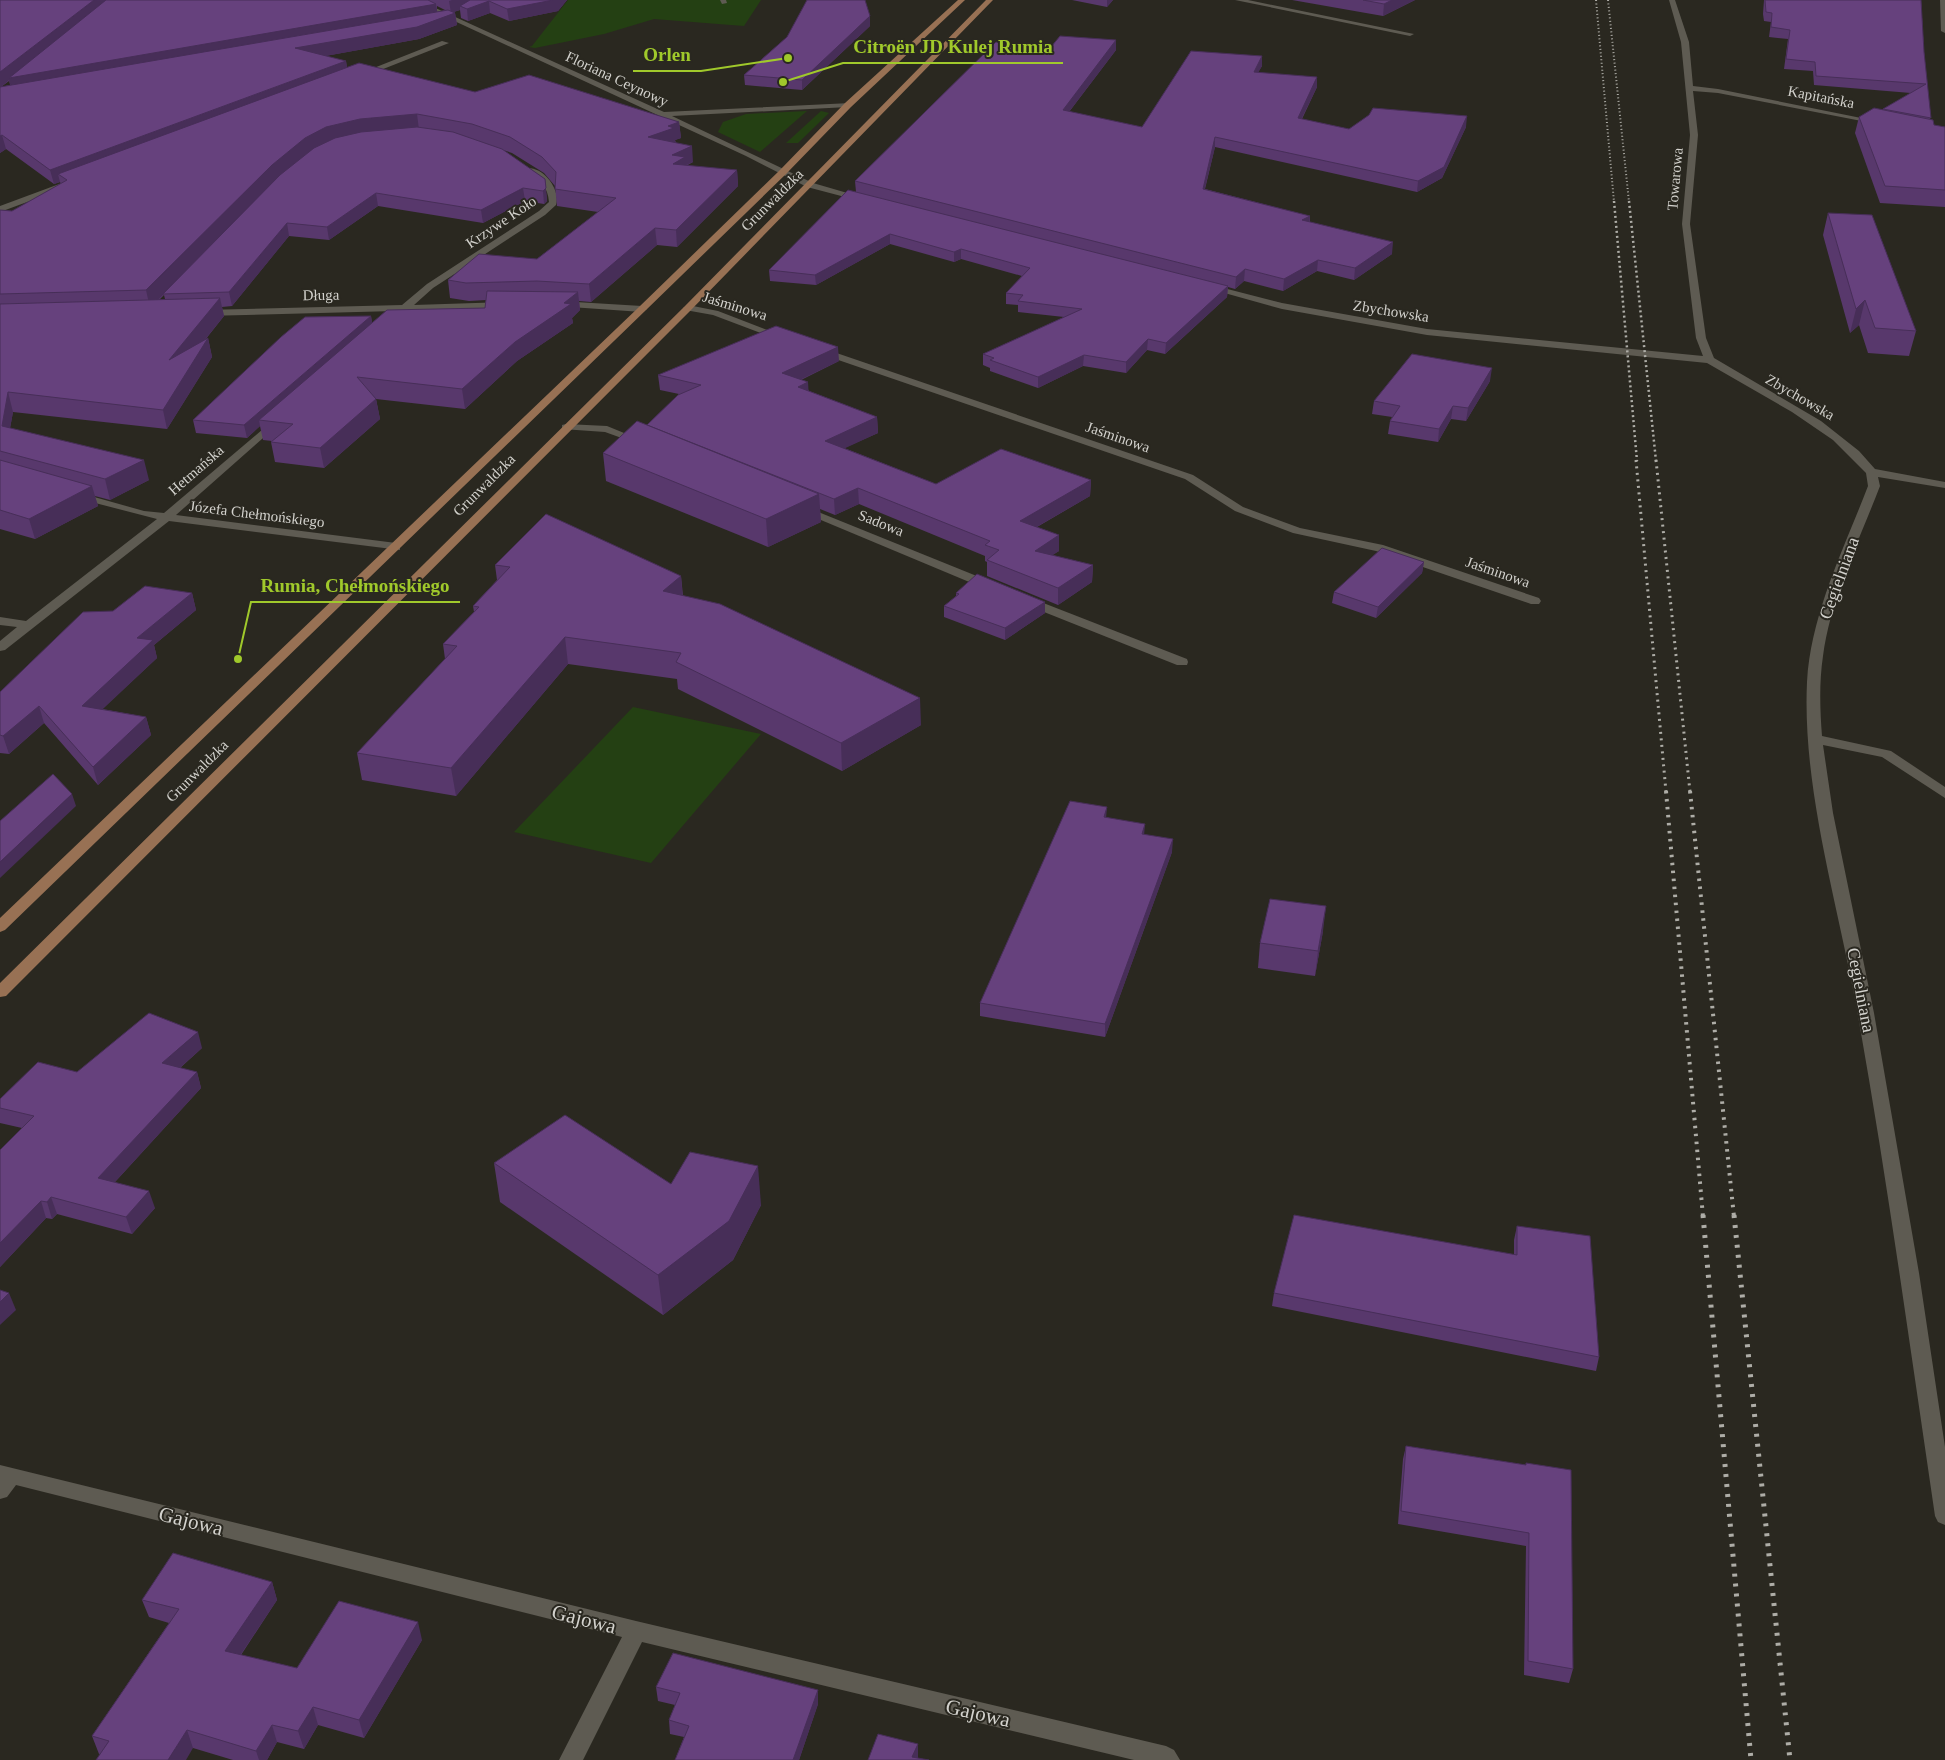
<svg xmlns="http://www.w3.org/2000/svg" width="1945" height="1760" viewBox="0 0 1945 1760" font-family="'Times New Roman',serif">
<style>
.green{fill:#244013}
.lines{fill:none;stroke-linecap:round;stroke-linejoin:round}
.minor{fill:#5e5b52;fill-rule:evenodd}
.major{fill:#987154;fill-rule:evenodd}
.rail-far4{stroke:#aeada7;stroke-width:2;stroke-dasharray:1 2.5;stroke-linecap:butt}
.rail-far3{stroke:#aeada7;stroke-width:2.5;stroke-dasharray:2 3;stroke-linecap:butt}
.rail-far2{stroke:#aeada7;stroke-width:3;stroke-dasharray:2 4.5;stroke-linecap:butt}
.rail-far1{stroke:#aeada7;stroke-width:4;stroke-dasharray:2.5 5.5;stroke-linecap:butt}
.rail{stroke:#aeada7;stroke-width:5;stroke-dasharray:3 7;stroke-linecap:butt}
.wall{fill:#58386c;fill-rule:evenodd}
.shaded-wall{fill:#472e58}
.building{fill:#66417d;stroke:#472e58}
.labels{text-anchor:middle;stroke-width:4;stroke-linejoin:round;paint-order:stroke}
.far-street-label{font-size:15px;fill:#d3d2cd;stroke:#2a2820}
.street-label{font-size:18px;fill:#d3d2cd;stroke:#2a2820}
.near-street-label{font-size:21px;fill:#d3d2cd;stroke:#2a2820}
.leader{fill:none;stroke:#a0c92b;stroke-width:2}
.callout-dot{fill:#a0c92b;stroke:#2a2820;stroke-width:2}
.callout-label{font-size:19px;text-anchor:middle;font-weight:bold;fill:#a0c92b;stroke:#2a2820;stroke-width:4;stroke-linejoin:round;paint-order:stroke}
</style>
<rect width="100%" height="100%" fill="#2a2820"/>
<g class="green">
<path d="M568,0H761L744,26L654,19L604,34L535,48L529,47L532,46Z"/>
<path d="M807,111L760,152L718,132L723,122L746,114Z"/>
<path d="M821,111L829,113L798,143H786Z"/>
<path d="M633,707L761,734L651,863L514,832Z"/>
</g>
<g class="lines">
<g class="minor">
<path d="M409,0H418L664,112L851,103V107H848L672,116L813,183L868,199L864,202L807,187L746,156Z"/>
<path d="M720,0H726L727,3L722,4Z"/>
<path d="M1235,0H1248L1414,34L1410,36Z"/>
<path d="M1669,0H1675L1689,42L1693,86L1718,89L1881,122L1877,124L1718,93L1693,91L1698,135L1690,224L1706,338L1714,358L1821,421L1859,451L1875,469L1945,482V488L1878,477L1880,486C1859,541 1831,597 1823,656C1819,683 1820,710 1822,736L1891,751L1945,787V798L1882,757L1823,745L1833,813L1874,1013L1919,1273L1945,1447V1525L1938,1522L1935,1516C1910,1347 1887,1178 1857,1010C1838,904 1802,789 1807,682C1811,613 1844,549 1868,486L1866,473L1833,440L1792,412L1707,363L1427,335L1282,309L1203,287L1208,284L1282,303L1427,329L1703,356L1696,338L1682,224L1690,135L1681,42Z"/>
<path d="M1940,0H1945V33L1941,31Z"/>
<path d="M442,41L449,43L363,77L356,75Z"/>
<path d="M526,168C543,166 561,189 556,205L545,215L433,288L414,305L506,302L509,303V307L407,311L387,326L382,323L395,311L204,316L199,313L204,310L402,305L427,284L539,211L549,202C548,187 540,179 526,172Z"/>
<path d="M62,183L66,186L65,188L0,212V206Z"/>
<path d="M559,301L642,306L647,309L642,312L556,306V302Z"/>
<path d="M688,305L718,311L788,338L779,340L713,315L685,310L683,308Z"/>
<path d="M819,347L1193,475L1243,507L1300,528L1383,545L1539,598L1541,601L1539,604H1531L1376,551L1293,533L1235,511L1185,479L815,352L814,350Z"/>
<path d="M276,418L281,421L280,423L176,515L396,543L400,544V550L169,521L5,650L0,651V641L17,627L0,625V617L26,621L157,519L72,497V493H80L144,511L164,513Z"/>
<path d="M566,424L607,426L646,442L641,445L605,432L562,429V425Z"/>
<path d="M801,505L994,583L996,586L994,589H986L797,510V506Z"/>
<path d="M1028,597L1187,659L1188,662L1187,665H1177L1024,604L1022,601L1024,598Z"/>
<path d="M0,1465L636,1621L1166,1746L1174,1750L1180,1760H1134L642,1642L583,1760H559L622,1637L16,1485L7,1497L0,1499Z"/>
</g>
<g class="major">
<path d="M958,0H965L851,107L786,174L645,311L5,930L0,932V918L639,307L780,170L845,103Z"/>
<path d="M986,0H993L691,310L6,996L0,997V983L685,306Z"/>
</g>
<g class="rail-far4">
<path d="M1596,0L1614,202"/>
<path d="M1608,0L1629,202"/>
</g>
<g class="rail-far3">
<path d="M1614,201L1637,461"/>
<path d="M1629,201L1656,461"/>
</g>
<g class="rail-far2">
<path d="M1636,460L1666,792"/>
<path d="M1656,460L1690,792"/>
</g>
<g class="rail-far1">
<path d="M1666,791L1703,1217"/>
<path d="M1690,791L1734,1217"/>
</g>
<g class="rail">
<path d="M1703,1215L1751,1760"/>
<path d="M1734,1215L1790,1760"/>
</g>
</g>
<g class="wall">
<path d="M0,0H567L558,11L509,21L490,13L468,21L461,18L460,10L453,12L455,13L457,25L419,39L325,56L346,61L347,68L475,92L679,122L681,138L675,140L676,143L693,162L686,166L737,170L738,186L677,247L657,245L591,302L579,301L580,310L572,318L573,323L517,361L465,409L376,399L380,419L324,468L275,462L271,442L272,441L263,440L260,426L247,438L196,433L193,420L371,316L372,323L485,308L486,300L469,301L450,298L448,280L537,259L598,212L557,206L555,186L544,173L512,153L503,150L545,179L547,201L544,204L525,201L483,223L378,206L329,240L289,236L232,306L222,307L224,316L205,340L208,338L212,357L167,429L13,412L10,428L149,480L110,500L95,496L98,506L35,539L0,529V210L12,211L61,184L60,182L54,184L6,149L0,153ZM437,6L445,10L437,12ZM9,80L10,85L1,87L9,81ZM164,295L165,299L159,300Z"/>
<path d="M1072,0H1113L1107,7Z"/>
<path d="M1292,0H1415L1383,16Z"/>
<path d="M1764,0H1921L1924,52L1930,119L1934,125L1945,127V207L1880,203L1855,133L1859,117L1883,110V109L1911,93L1814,85L1813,71L1784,69L1788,39L1769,37L1771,22L1764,21L1763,14Z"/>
<path d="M870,26L802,90L745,85L744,75L787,37Z"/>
<path d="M1116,40V50L1069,112L1142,127L1262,56V66L1258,72L1317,87L1302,119L1349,129L1466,127L1442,178L1417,192L1215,147L1205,189L1310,216V222L1392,254L1354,280L1317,271L1283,291L1244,281L1235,289L1228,287L1227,297L1165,354L1147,350L1126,373L1083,366L1038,388L990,371V368L983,365V354L1064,317L1018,312V305L1006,304V293L1022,276L961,259L954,262L890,244L816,285L770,281L769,270L856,192L855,181L1051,47Z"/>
<path d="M1828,213L1916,331L1909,356L1868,353L1859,325L1850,333L1823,235Z"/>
<path d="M839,361L801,380L809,391L877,417L878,433L844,448L936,484L1091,480L1090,496L1037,527L1059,535V551L1052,555L1093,565L1092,582L1058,605L987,576V562L985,561V556L859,504L835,515L820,509L821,522L768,547L606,481L603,453L647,425L679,394L660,390L658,375Z"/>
<path d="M1490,381L1466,421L1451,419L1438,442L1388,434L1390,421L1392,417L1372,414L1374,401Z"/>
<path d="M1424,562L1422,573L1376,618L1332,603L1334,592Z"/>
<path d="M495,565L681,576L683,596L921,725L842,771L678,689L677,679L568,664L456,796L362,780L357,753L445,659L443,644L474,612L473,606L497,580Z"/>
<path d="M192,593L196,610L154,645L157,658L102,709L146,717L151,735L98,785L44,723L9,754L0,753V692L113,611Z"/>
<path d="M956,593L1045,613L1005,640L944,617V606L956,596Z"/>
<path d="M1107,817L1144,834L1172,852L1105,1037L980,1016V1003Z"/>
<path d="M1323,931L1315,976L1258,968L1260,943Z"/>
<path d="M202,1048L180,1068L197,1072L201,1088L115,1182L155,1208L132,1234L57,1214L52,1219L46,1218L0,1267V1150L22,1128L0,1123V1099L77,1072Z"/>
<path d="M494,1163L671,1184L761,1205L733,1260L663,1315L500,1202Z"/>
<path d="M1517,1226L1599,1357L1596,1371L1272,1306L1274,1293L1514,1255V1240Z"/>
<path d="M1406,1446L1526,1465V1463L1573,1669L1569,1683L1524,1675L1526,1546L1398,1524L1403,1459Z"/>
<path d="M272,1582L277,1600L241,1655L297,1668L422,1640L364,1738L318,1725L304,1749L277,1742L267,1760H233L193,1748L99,1754L92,1736L169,1623L149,1617L142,1600Z"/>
<path d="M656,1687L818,1690V1704L799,1760H675L684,1737L670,1734L669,1720L675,1705L658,1701Z"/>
</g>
<g class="shaded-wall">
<path d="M94,0L436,4L438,16L12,91L9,80L0,88V72Z"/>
<path d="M452,0H471L464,8L460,6V10L451,13L449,1Z"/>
<path d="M553,0H567L558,11L509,21L507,9Z"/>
<path d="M1107,0H1113L1107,7Z"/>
<path d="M1392,0H1415L1383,16L1384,4Z"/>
<path d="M489,1L490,13L468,21L467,9Z"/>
<path d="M455,13L457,25L419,39L298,61L295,48Z"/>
<path d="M870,16V26L802,90V80Z"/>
<path d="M1116,40V50L1062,121L1063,110Z"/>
<path d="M1262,56V66L1253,82L1254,72Z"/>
<path d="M346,61L348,74L58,174L60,182L54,184L50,170Z"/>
<path d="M1317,77V87L1297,128L1298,118Z"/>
<path d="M417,114L419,130L275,182L150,308L146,290L272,165L305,138L326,127L360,119Z"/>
<path d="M1467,116L1466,127L1442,178L1417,192L1418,181Z"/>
<path d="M679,122L681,138L675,140L676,144L648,137L668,126Z"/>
<path d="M2,135L6,149L0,153V136Z"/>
<path d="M1215,137V147L1202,200L1203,189Z"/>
<path d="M692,146L693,162L686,165L674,181L672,155Z"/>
<path d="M737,170L738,186L677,247L676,230Z"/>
<path d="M545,179L547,201L544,204L543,191Z"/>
<path d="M523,188L525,201L483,223L481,210Z"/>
<path d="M376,193L378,206L329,240L327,227Z"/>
<path d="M1310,216L1309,227L1302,220Z"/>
<path d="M287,223L289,236L232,306L229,292Z"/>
<path d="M655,228L657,245L591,302L589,284Z"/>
<path d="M890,234V244L816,285L815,275Z"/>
<path d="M1393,242L1392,254L1354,280L1355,268Z"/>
<path d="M961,249V259L954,262V252Z"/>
<path d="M1318,260L1317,271L1283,291L1284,279Z"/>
<path d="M1245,269L1244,281L1235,289L1236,277Z"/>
<path d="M1228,286L1227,297L1165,354L1166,343Z"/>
<path d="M578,292L580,310L572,318L573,323L517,361L465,409L462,389L515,342Z"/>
<path d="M220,298L224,316L173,379L169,360Z"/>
<path d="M1865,300L1859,325L1850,333L1856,309Z"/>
<path d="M371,316L373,329L259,420L260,426L247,438L244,425Z"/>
<path d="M208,338L212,357L167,429L163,410Z"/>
<path d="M1148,339L1147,350L1126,373V362Z"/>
<path d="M838,347L839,361L783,388L782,373Z"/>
<path d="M1084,355L1083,366L1038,388V377Z"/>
<path d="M1492,368L1490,381L1466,421L1468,408Z"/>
<path d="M808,382L809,397L798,387Z"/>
<path d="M8,392L13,412L7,445L2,426Z"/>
<path d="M376,399L380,419L324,468L320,448Z"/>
<path d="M1453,406L1451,419L1438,442L1439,429Z"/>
<path d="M877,417L878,433L826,457L825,441Z"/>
<path d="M144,460L149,480L110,500L105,479Z"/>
<path d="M1091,480L1090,496L1019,537L1020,521Z"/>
<path d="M92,486L98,506L35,539L29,519Z"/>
<path d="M858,488L859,504L835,515L834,499Z"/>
<path d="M819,494L821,522L768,547L766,519Z"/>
<path d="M1059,535V551L1035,567V551Z"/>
<path d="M1424,562L1422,573L1376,618L1378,607Z"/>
<path d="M1093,565L1092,582L1058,605V588Z"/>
<path d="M681,576L683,602L663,591Z"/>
<path d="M192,593L196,610L154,645L157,658L87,724L82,706L137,638Z"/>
<path d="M1045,602V613L1005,640V628Z"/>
<path d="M565,637L568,664L456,796L451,768Z"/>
<path d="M920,698L921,725L842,771L841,743Z"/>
<path d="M39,706L44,723L9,754L3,736Z"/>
<path d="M146,717L151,735L98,785L93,767Z"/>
<path d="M72,794L76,806L0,878V862Z"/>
<path d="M1107,807L1106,819L1104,817Z"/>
<path d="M1145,824L1144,836L1142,834Z"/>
<path d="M1173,839L1172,852L1105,1037V1024Z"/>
<path d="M1326,906L1323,931L1315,976L1318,951Z"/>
<path d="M198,1032L202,1048L166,1080L162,1063Z"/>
<path d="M197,1072L201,1088L103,1195L98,1178Z"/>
<path d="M758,1166L761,1205L733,1260L663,1315L658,1275Z"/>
<path d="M149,1191L155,1208L132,1234L126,1217Z"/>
<path d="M51,1197L57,1214L52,1219L47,1202Z"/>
<path d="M41,1201L46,1218L0,1267V1243Z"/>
<path d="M9,1293L16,1310L0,1325V1302Z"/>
<path d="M272,1582L277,1600L231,1669L225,1651Z"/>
<path d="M418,1622L422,1640L364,1738L359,1720Z"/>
<path d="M818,1690V1704L799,1760H793Z"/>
<path d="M313,1707L318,1725L304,1749L298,1731Z"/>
<path d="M272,1725L277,1742L267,1760H259L256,1751Z"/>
<path d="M187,1730L193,1748L186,1760H168Z"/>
<path d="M918,1744V1758L912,1757Z"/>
</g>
<g class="building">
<path d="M0,0H94L0,72Z"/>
<path d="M106,0H428L436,4L9,78Z"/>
<path d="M470,0H553L507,9L489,1L467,9L460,6Z"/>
<path d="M807,0H865L870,16L802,80L744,75L787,37Z"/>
<path d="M1363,0H1392L1384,4Z"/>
<path d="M1765,0H1921L1924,52L1931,118L1883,109L1926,84L1816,76L1815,62L1786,59L1790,30L1771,27L1772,13L1766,12Z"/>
<path d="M448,10L455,13L417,27L295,48L346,61L50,170L2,135L0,136V87Z"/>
<path d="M1060,36L1116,40L1063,110L1142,127L1191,51L1262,56L1254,72L1317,77L1298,118L1349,129L1369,115L1373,108L1467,116L1444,167L1418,181L1215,137L1203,189L1310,216L1302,220L1393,242L1355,268L1318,260L1284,279L1245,269L1236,277L855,181L996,42L1051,47Z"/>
<path d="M359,63L475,92L529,75L679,122L668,126L674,128L648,137L692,146L672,155L685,157L673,164L737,170L676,230L655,228L589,284L537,281L466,283L448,280L479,254L537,259L616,198L555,189L556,172L542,157L510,137L472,124L417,114L360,119L326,127L305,138L272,165L146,290L0,294V210L12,211L67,180L58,174Z"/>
<path d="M1874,108L1933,120L1934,125L1945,127V190L1885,186L1859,117Z"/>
<path d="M417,127L453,132L502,149L545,179L546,188L543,191L523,188L481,210L376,193L327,227L287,223L229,292L163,294L280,175L314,148L335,138L361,132Z"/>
<path d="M848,190L1228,286L1166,343L1148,339L1126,362L1084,355L1038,377L990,360L994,358L983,354L1082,309L1018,301L1023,295L1006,293L1030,268L961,249L954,252L890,234L815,275L769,270Z"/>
<path d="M1828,213L1872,215L1916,331L1875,328L1865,300L1856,309Z"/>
<path d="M487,291L578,292L564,303L571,304L515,342L462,389L357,377L376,399L320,448L271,442L293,424L259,420L387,310L485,308Z"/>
<path d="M220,298L169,360L208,338L163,410L8,392L2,426L144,460L105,479L0,451V304Z"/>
<path d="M371,316L244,425L193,420L281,337L305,317Z"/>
<path d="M776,326L838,347L782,373L808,382L798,387L877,417L825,441L936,484L1001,449L1091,480L1020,521L1059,535L1035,551L1093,565L1058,588L987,560L999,550L985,545L990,541L858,488L834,499L647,425L678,395L701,385L658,375Z"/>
<path d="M1412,354L1492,368L1468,408L1453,406L1439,429L1390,421L1400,406L1374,401Z"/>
<path d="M637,421L819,494L766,519L603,453Z"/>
<path d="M0,460L92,486L29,519L0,510Z"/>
<path d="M546,514L681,576L663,591L720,604L920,698L841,743L676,662L681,653L565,637L451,768L357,753L457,646L443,644L479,607L473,606L510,567L495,565Z"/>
<path d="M1382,548L1424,562L1378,607L1334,592Z"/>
<path d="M977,574L1045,602L1005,628L944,606L959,594L956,593Z"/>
<path d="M145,586L192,593L137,638L153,640L82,706L146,717L93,767L39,706L3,736L0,735V692L83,612L113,611Z"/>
<path d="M53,774L72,794L0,862V821Z"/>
<path d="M1070,801L1107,807L1104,817L1145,824L1142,834L1173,839L1105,1024L980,1003Z"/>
<path d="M1270,899L1326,906L1318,951L1260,943Z"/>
<path d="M149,1013L198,1032L162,1063L197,1072L98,1178L149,1191L126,1217L51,1197L47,1202L41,1201L0,1243V1150L34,1116L0,1108V1099L38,1062L77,1072Z"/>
<path d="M565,1115L671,1184L690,1152L758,1166L729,1221L658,1275L494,1163Z"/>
<path d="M1294,1215L1517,1255V1226L1590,1236L1599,1357L1274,1293Z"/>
<path d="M0,1290L9,1293L0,1302Z"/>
<path d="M1406,1446L1526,1465V1463L1571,1470L1573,1669L1528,1661L1529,1533L1401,1511Z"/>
<path d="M173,1553L272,1582L225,1651L297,1668L339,1601L418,1622L359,1720L313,1707L298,1731L272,1725L256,1751L187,1730L168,1760H96L109,1741L92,1736L179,1609L142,1600Z"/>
<path d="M673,1653L818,1690L793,1760H675L689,1726L669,1720L680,1693L656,1687Z"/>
<path d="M878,1734L918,1744L912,1757L929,1760H868Z"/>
</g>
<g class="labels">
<g class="far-street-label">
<text transform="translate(617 79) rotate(25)" y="5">Floriana Ceynowy</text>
<text transform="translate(1821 97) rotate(11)" y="5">Kapitańska</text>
<text transform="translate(1675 179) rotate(-85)" y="5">Towarowa</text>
<text transform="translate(772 200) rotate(-45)" y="5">Grunwaldzka</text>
<text transform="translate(501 222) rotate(-34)" y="5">Krzywe Koło</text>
<text transform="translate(321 295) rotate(-1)" y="5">Długa</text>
<text transform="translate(735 306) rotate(17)" y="5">Jaśminowa</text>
<text transform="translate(1391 311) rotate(9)" y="5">Zbychowska</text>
<text transform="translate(1800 397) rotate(30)" y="5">Zbychowska</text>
<text transform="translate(1118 437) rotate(19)" y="5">Jaśminowa</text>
<text transform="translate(196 470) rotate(-41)" y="5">Hetmańska</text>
<text transform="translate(484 485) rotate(-45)" y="5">Grunwaldzka</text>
<text transform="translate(257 514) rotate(7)" y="5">Józefa Chełmońskiego</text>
<text transform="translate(881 523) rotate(22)" y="5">Sadowa</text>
<text transform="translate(1498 572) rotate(19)" y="5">Jaśminowa</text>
<text transform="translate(197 771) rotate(-45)" y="5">Grunwaldzka</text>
</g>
<g class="street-label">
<text transform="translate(1839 578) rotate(-70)" y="6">Cegielniana</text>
<text transform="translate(1861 990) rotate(79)" y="6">Cegielniana</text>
</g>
<g class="near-street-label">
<text transform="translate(191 1521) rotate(14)" y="7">Gajowa</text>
<text transform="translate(584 1619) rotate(14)" y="7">Gajowa</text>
<text transform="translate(978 1713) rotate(13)" y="7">Gajowa</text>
</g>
</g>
<path class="leader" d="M783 82L843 63H1063M788 58L701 71H633M238 659L251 602H460"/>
<g class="callout-dot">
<circle cx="783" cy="82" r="5"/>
<circle cx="788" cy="58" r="5"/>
<circle cx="238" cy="659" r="5"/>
</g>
<g class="callout-label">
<text x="953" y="53">Citroën JD Kulej Rumia</text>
<text x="667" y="61">Orlen</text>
<text x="355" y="592">Rumia, Chełmońskiego</text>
</g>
</svg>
